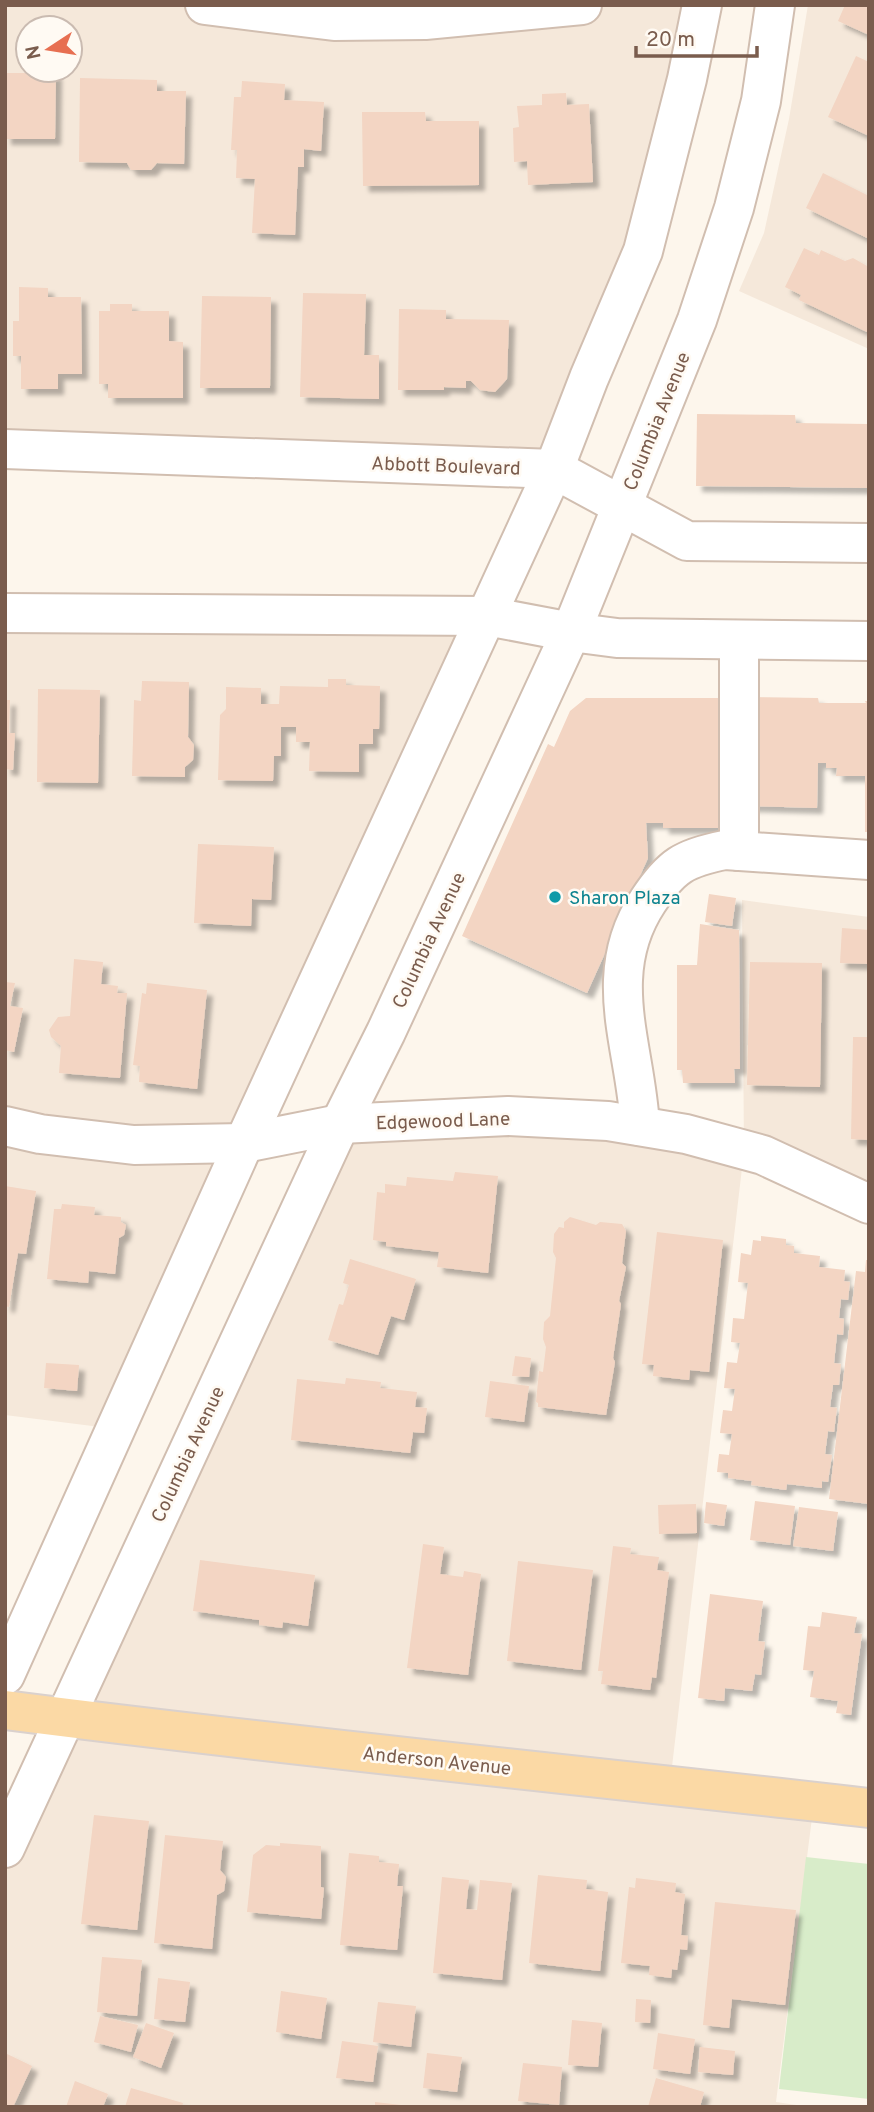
<svg xmlns="http://www.w3.org/2000/svg" width="874" height="2112" viewBox="0 0 874 2112" font-family="Overpass,sans-serif">
<style>
.residential{fill:#f5e8da;fill-rule:evenodd}
.green{fill:#d8ecc9}
.building{fill:#f3d5c3;filter:url(#shadow)}
.lines{fill:none;stroke-linecap:round;stroke-linejoin:round}
.minor-casing{stroke:#d1beb0;stroke-width:42}
.major-casing{stroke:#dad1cd;stroke-width:42}
.minor{stroke:#fff;stroke-width:38}
.major{stroke:#fbd9a5;stroke-width:38}
.culture-dot{fill:#0f9aa8;stroke:#fffaf3;stroke-width:2.5}
.labels{text-anchor:middle;stroke-width:5;stroke-linejoin:round;paint-order:stroke}
.street-label{font-size:19px;fill:#7a5c4d;stroke:#fffaf3}
.culture-label{font-size:19px;fill:#0d838f;stroke:#fffaf3;text-anchor:start}
</style>
<defs>
<filter id="shadow"><feDropShadow dx="6" dy="6" stdDeviation="2" flood-color="#0004"/></filter>
</defs>
<rect width="100%" height="100%" fill="#fdf6ec"/>
<g class="residential">
<path d="M5,5H702L554,469L5,449ZM28,28H70V70H28Z"/>
<path d="M808,5H869V349L739,291L764,233L789,119Z"/>
<path d="M5,613L487,616L116,1429L5,1415Z"/>
<path d="M742,900L869,917V1204L744,1151L670,1784L814,1802L776,2102L810,2107H5V1848L340,1124L508,1116L744,1150Z"/>
</g>
<path class="green" d="M806,1857L869,1864V2099L779,2089Z"/>
<g class="building">
<path d="M845,5H869V35L838,21Z"/>
<path d="M856,56L869,62V136L828,117Z"/>
<path d="M5,73H56L55,139H5Z"/>
<path d="M80,78L157,80V91H186L184,164L157,163L151,170H131L127,163L79,162Z"/>
<path d="M242,81L285,84L284,100L324,102L321,151L304,149V167H298L295,235L252,233L255,179L236,178L237,150H231L234,97H241Z"/>
<path d="M566,93L567,105L589,104L593,182L528,185L527,161L514,162L513,128L519,127L517,106L542,105V94Z"/>
<path d="M362,112H425L426,121H479V185L363,186Z"/>
<path d="M823,173L869,196V239L806,208Z"/>
<path d="M804,248L819,255L821,250L845,261L853,258L867,266L869,271V333L799,300L801,295L785,287Z"/>
<path d="M19,287L48,288V297H81L82,374H58V389H21V356H13V321H19Z"/>
<path d="M303,293L366,294L364,355H379V399L300,397Z"/>
<path d="M202,296L271,297L270,388H200Z"/>
<path d="M110,304H132V311H169V341L183,342V398H108V384H99V311H110Z"/>
<path d="M399,309L446,310V319L509,320L507,379L495,392L480,390L471,381H466V388L444,387V390H398Z"/>
<path d="M697,414L795,415L796,423L869,424V488L696,486Z"/>
<path d="M328,679H346V685L380,686L379,729H373V744H359V772L309,771L310,742H296V727H281V756H274L273,781L218,780L220,715L226,709V687L261,688V704H279L280,686L328,687Z"/>
<path d="M142,681L189,682L188,737L194,745L193,760L185,767V777L132,776L134,700L141,701Z"/>
<path d="M38,689L100,690L98,783L37,782Z"/>
<path d="M746,697L818,698L819,703H866L865,701H869V832H865V776H836L837,768H826V763H818L817,808L745,806Z"/>
<path d="M586,698H725L730,828H663V823H646L648,858L587,993L462,936L548,744L554,747L570,711Z"/>
<path d="M5,700H10L9,733H15L13,770L5,769Z"/>
<path d="M198,844L274,847L271,900L252,899L251,926L194,923Z"/>
<path d="M709,894L736,898L732,926L705,922Z"/>
<path d="M700,924L739,930L740,1069H734L735,1083H683L682,1070H677V965H697Z"/>
<path d="M842,928L869,930V964L840,963Z"/>
<path d="M74,959L103,962L101,984L118,986L117,993H127L120,1078L59,1073L61,1046L51,1037L49,1030L58,1017L70,1016Z"/>
<path d="M750,962L822,963L820,1087L747,1085Z"/>
<path d="M5,982L15,983L10,1006L23,1008L14,1052L5,1050Z"/>
<path d="M147,983L207,990L197,1089L139,1082L140,1066L133,1065L142,993L146,994Z"/>
<path d="M853,1037H869V1140L851,1139Z"/>
<path d="M455,1172L498,1176L488,1273L437,1267L439,1252L386,1246V1242L373,1240L377,1192L385,1193V1184L406,1186L407,1177L453,1181Z"/>
<path d="M5,1186L36,1191L26,1254L18,1253L9,1307L5,1306Z"/>
<path d="M62,1204L95,1207L94,1215L121,1217V1222L126,1225L124,1235L119,1238L115,1274L89,1271L88,1283L47,1279L54,1209H61Z"/>
<path d="M570,1217L596,1225L600,1222L622,1224L626,1231L622,1263L626,1267L619,1301L621,1304L613,1358L615,1362L606,1415L538,1407V1403L536,1402L539,1371L543,1372L546,1347L543,1339L544,1322L550,1316L556,1258L553,1252L554,1234L559,1227L564,1228V1222Z"/>
<path d="M657,1232L723,1240L709,1372L690,1370L689,1380L653,1376L654,1365L642,1364Z"/>
<path d="M761,1236L786,1239V1245L794,1246V1253L820,1256L819,1267L845,1270L844,1281L850,1282L848,1300L841,1299L839,1318L844,1319L843,1335L837,1334L834,1363L841,1364L839,1385H833L830,1407L837,1408L834,1432L828,1431L825,1454L832,1455L828,1482L822,1481V1488L787,1484L786,1490L751,1485L752,1481L728,1478V1473L717,1472L719,1454L729,1455L732,1434L720,1433L723,1410L732,1411L735,1389L724,1388L727,1362L737,1363L740,1343L731,1342L733,1318L744,1319L748,1283L738,1282L741,1253L751,1255L753,1240L761,1241Z"/>
<path d="M350,1259L416,1279L404,1320L391,1316L378,1355L328,1340L339,1304L343,1305L349,1285L343,1283Z"/>
<path d="M866,1260H869V1504L829,1499L856,1271L865,1272Z"/>
<path d="M515,1356L531,1358L529,1377L512,1376Z"/>
<path d="M46,1363L79,1365L77,1391L44,1388Z"/>
<path d="M346,1378L381,1382L380,1388L417,1392L415,1407L427,1408L424,1433L413,1432L410,1453L291,1440L297,1379L345,1384Z"/>
<path d="M490,1381L529,1386L524,1422L485,1417Z"/>
<path d="M755,1501L795,1506L790,1545L750,1540Z"/>
<path d="M706,1502L727,1505L724,1526L704,1523Z"/>
<path d="M696,1504L697,1533L659,1534L658,1505Z"/>
<path d="M799,1507L838,1512L833,1551L793,1546Z"/>
<path d="M423,1544L444,1547L440,1574L463,1577L464,1571L481,1574L468,1675L407,1668Z"/>
<path d="M613,1546L631,1548L630,1554L659,1557L657,1570L669,1572L656,1678L652,1677L650,1690L601,1684L603,1671H598Z"/>
<path d="M200,1560L315,1575L308,1626L283,1622L282,1628L259,1625V1620L193,1611Z"/>
<path d="M518,1561L593,1570L581,1670L507,1661Z"/>
<path d="M710,1594L763,1601L758,1641L765,1642L761,1675L755,1674L752,1691L725,1688L724,1701L698,1698Z"/>
<path d="M822,1612L857,1617L854,1633L862,1634L851,1715L836,1713L838,1701L810,1697L814,1671L803,1670L808,1626L820,1627Z"/>
<path d="M94,1815L149,1821L137,1930L81,1924Z"/>
<path d="M165,1835L223,1841L220,1870L226,1877L224,1891L217,1895L212,1949L154,1943Z"/>
<path d="M280,1843L321,1846V1887L324,1888L321,1919L247,1912L253,1855L266,1845L280,1846Z"/>
<path d="M349,1853L379,1856V1862L399,1864L397,1886H403L397,1950L340,1945Z"/>
<path d="M538,1875L587,1880L586,1889L608,1892L600,1971L529,1963Z"/>
<path d="M442,1877L469,1880L466,1909L477,1910L480,1880L512,1883L502,1980L433,1973Z"/>
<path d="M636,1878L676,1883L675,1892L685,1894L681,1935L688,1936L687,1950L680,1949L677,1970L672,1969L671,1978L649,1975L650,1966L621,1963L629,1887L635,1888Z"/>
<path d="M715,1902L796,1910L785,2005L732,1999L729,2028L703,2025Z"/>
<path d="M102,1957L142,1960L137,2016L97,2012Z"/>
<path d="M158,1978L190,1982L185,2022L154,2019Z"/>
<path d="M281,1991L327,1998L321,2039L276,2032Z"/>
<path d="M636,1999L651,2000L650,2023L635,2022Z"/>
<path d="M378,2002L416,2006L411,2047L373,2042Z"/>
<path d="M100,2016L138,2025L131,2052L94,2042Z"/>
<path d="M572,2020L602,2023L598,2067L568,2065Z"/>
<path d="M146,2023L174,2033L161,2068L133,2057Z"/>
<path d="M658,2033L695,2039L690,2074L653,2069Z"/>
<path d="M342,2041L378,2046L373,2082L336,2078Z"/>
<path d="M700,2047L735,2051L733,2075L698,2072Z"/>
<path d="M5,2053L32,2066L13,2107H5Z"/>
<path d="M427,2053L462,2057L457,2092L423,2088Z"/>
<path d="M523,2063L562,2067L559,2105L518,2101Z"/>
<path d="M656,2078L704,2092L700,2107H648Z"/>
<path d="M75,2081L108,2094L103,2107H66Z"/>
<path d="M131,2088L183,2103L182,2107H125Z"/>
<path d="M375,2102L401,2105L400,2107H375Z"/>
</g>
<g class="lines">
<g class="minor-casing">
<g id="minor">
<path d="M205,5L334,21L425,20L582,5"/>
<path d="M5,449L554,469L687,541L869,543"/>
<path d="M5,613L487,616L571,632L617,638L869,641"/>
<path d="M739,851V640"/>
<path d="M5,1126L40,1134L134,1145L244,1143L340,1124L508,1116L608,1121L686,1134L763,1155L869,1204"/>
<path d="M640,1126C636,1047 599,975 648,901C671,866 684,858 725,850L869,860"/>
<path d="M5,1675L244,1143L554,469L589,378L643,251L687,79L702,5"/>
<path d="M5,1848L340,1124L386,1032L571,632L697,320L734,208L761,101L775,5"/>
</g>
</g>
<g class="major-casing">
<path id="major" d="M5,1710C293,1747 581,1775 869,1808"/>
</g>
<use href="#minor" class="minor"/>
<use href="#major" class="major"/>
</g>
<circle class="culture-dot" cx="555" cy="897" r="7"/>
<g class="labels">
<g class="street-label">
<text transform="translate(656 421) rotate(-68)" y="7">Columbia Avenue</text>
<text transform="translate(446 465) rotate(2)" y="7">Abbott Boulevard</text>
<text transform="translate(428 940) rotate(-65)" y="7">Columbia Avenue</text>
<text transform="translate(443 1120) rotate(-2)" y="7">Edgewood Lane</text>
<text transform="translate(187 1454) rotate(-65)" y="7">Columbia Avenue</text>
<text transform="translate(437 1760) rotate(6)" y="7">Anderson Avenue</text>
</g>
<g class="culture-label">
<text x="569" y="904">Sharon Plaza</text>
</g>
</g>
<rect width="874" height="2112" fill="none" stroke="#7a5c4d" stroke-width="14"/>
<g transform="translate(49 49) rotate(258)"><circle r="33" fill="#fffaf3" stroke="#cabbb1" stroke-width="2"/>
<path d="M0-5L12 26L0 18L-12 26Z" fill="#e76f51"/>
<text y="-10" font-size="19" font-weight="bold" text-anchor="middle" fill="#7a5c4d">N</text>
</g>
<path d="M636 46v10h121v-10" fill="none" stroke="#7a5c4d" stroke-width="3.5"/>
<text x="646" y="46" font-size="21" fill="#7a5c4d" stroke="#fffaf3" stroke-width="5" paint-order="stroke">20 m</text>
</svg>
